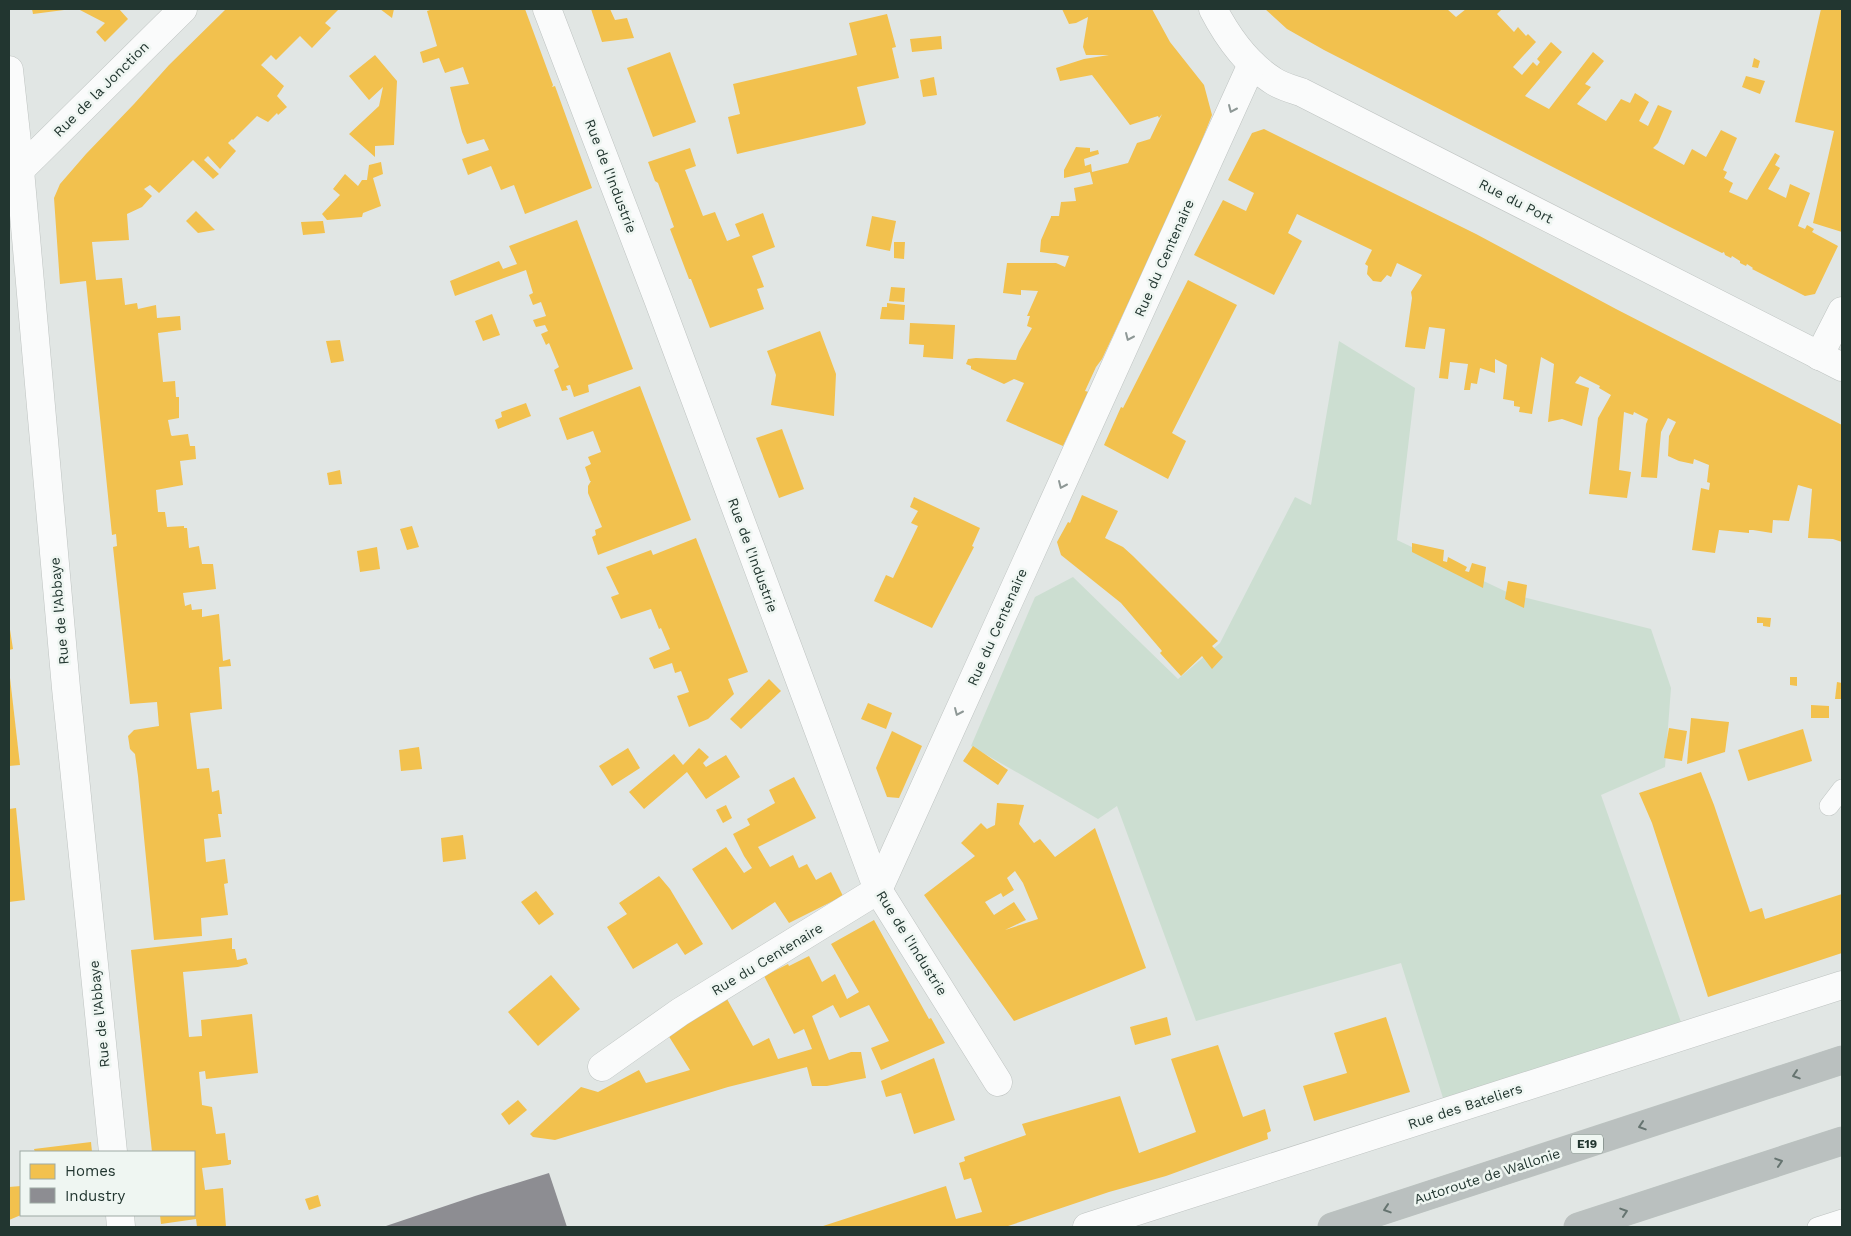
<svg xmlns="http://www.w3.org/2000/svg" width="1851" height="1236" viewBox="0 0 1851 1236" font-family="'Work Sans',sans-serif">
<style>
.green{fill:#ccded1}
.homes{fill:#f2c14e;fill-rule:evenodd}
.industry{fill:#8d8d92}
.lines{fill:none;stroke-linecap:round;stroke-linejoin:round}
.lane-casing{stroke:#bec3c1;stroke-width:20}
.street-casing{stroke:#bec3c1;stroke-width:29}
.highway-casing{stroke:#bcc3c0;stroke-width:29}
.lane{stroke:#fafbfb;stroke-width:19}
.street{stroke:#fafbfb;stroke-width:28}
.highway{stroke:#bac0bf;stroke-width:28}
.oneway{stroke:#8e9896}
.oneway2{stroke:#667470}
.labels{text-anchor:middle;stroke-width:5;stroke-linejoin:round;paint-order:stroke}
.shield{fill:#eff6f2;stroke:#60706a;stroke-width:1}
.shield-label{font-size:12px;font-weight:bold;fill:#223630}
.street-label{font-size:14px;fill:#223630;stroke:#eff6f2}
</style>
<rect width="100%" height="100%" fill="#e1e6e4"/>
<path class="green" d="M1339,341L1415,388L1397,540L1511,594L1651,629L1671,688L1665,767L1601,795L1682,1025L1443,1098L1401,963L1196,1021L1117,806L1098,819L971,746L1035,597L1073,577L1178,679L1220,643L1295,497L1311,505Z"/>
<g class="homes">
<path d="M32,9H64V10L33,14Z"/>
<path d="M78,9H119L128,19L105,42L96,32L105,23Z"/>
<path d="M226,9H339L325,23L331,28L312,48L300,36L276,60L271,55L261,65L284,86L277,96L287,107L278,115L277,113L268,122L257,116L233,140L232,139L228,143L236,151L220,169L208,156L204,160L219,174L213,179L193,160L159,193L150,185L144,189L152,196L142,207L127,214L129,240L92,242L96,280L122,278L125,305L137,303L138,309L156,305L157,318L180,316L181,330L158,333L160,354L163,382L175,381L176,397H179V418L168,420L171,435L172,436L188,434L190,446H195L196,459L180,461L183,485L156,490L158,512H165L167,527L184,526V528H187L189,548L199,546L202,564H213L216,589L183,593L185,606L191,604L192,610L202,609V617L219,614L223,661L230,659L231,666L219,667L222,709L190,713L197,769L209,768L212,792L219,790L222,814H218L221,837L204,839L206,862L225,859L228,883L224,884L228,915L201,918L202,936L154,940L138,776L135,754L130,749L128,736L134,730L159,726L157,702L130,704L113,547L117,546L116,534L112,535L86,281L60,284L54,198L60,184L86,154L134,104L169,65Z"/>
<path d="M380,9H394L392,18Z"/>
<path d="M433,9H525L553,85L552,87L555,86L592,188L525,214L514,185L501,190L491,166L468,175L462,159L489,150L484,139L467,144L462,132L450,87L469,84L463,67L445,73L439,58L423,63L420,52L437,46L427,11Z"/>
<path d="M591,9H610L615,20L627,18L634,38L602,42Z"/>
<path d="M1062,9H1152L1170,42L1204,85L1212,115L1190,170L1141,276L1102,359L1096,367L1085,391L1089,392L1063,446L1006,421L1024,383L1014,379L1004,384L971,369V366L966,364L968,359L976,358L1016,360L1019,351L1032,328L1027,326L1030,316H1027L1038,291L1021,290V295L1003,293L1007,263H1056L1065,267L1069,256L1040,252L1041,240L1051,217V216H1059L1061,202L1076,201L1074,188L1093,184L1090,172L1064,178V170L1076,147L1090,148V152L1098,150L1099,154L1084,159L1085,166L1091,164L1092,172L1128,163L1137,143L1150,139L1162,114L1159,118L1158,116L1130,125L1092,75L1060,81L1056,68L1084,59L1109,55H1086L1083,47L1088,17L1076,23L1069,24Z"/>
<path d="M1265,9H1447L1456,17L1466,9H1499L1501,10L1497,14L1514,32L1518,27L1526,36L1528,34L1536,42L1513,67L1522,75L1533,62L1537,66L1540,62L1537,59L1551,42L1562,52L1525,96L1549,109L1593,52L1604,61L1585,84L1591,87L1577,104L1606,121L1621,99L1630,103L1635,93L1649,102L1639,121L1648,126L1658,105L1672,111L1658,143L1653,148L1684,165L1692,149L1706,157L1721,130L1737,138L1723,170L1727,172L1724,178L1733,183L1729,192L1747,200L1775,153L1780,156L1775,165L1780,168L1768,189L1786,198L1790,184L1810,193L1798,226L1805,229L1807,225L1814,229L1812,232L1838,246L1815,294L1805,296L1752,269L1753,268L1747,264L1746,266L1740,263V261L1732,256L1731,258L1725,255L1724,252L1722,253L1670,227L1324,50L1287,29Z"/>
<path d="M1821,9H1842V232L1813,223L1834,131L1795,122Z"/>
<path d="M887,14L896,47L892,48L899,78L857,87L866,123L864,125L737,154L728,117L740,114L733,84L857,55L849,23Z"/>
<path d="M941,36L942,49L912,52L910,39Z"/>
<path d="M670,52L696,122L653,137L627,68Z"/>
<path d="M375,55L397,81L394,145L375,146V157L349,134L379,106L383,87L369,100L349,76Z"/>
<path d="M1754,58L1760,61L1758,68L1752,67Z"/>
<path d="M1746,76L1765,81L1760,94L1742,87Z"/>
<path d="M934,77L937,95L923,97L920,80Z"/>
<path d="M1264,129L1476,234L1616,309L1842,425V542L1833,539L1808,538L1812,489L1798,485L1789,521L1773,520L1772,533L1753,530H1749V533L1719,530L1715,553L1692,550L1701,488L1709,490L1710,483L1707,482L1709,465L1694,459L1693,464L1679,461L1668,456L1669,436L1676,422L1668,418L1661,432L1657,478L1641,477L1646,424L1648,419L1634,412L1633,415L1624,412L1619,470L1631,472L1627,498L1589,494L1598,418L1611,395L1599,388L1600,386L1580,376L1575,383L1589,388L1582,426L1562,419L1548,422L1554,364L1541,357L1532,414L1519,412L1520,407L1514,406V401L1503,399L1507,365L1495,359V373L1480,368L1477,384L1471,383L1470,390H1464L1468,364L1450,362L1448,379L1439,378L1445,329L1429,327L1425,349L1405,347L1412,298L1411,292L1422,275L1397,263L1391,277L1387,275L1381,282L1373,281L1367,274L1368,266L1365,264L1372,250L1297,214L1288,233L1302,241L1274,295L1194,255L1223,200L1246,211L1254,193L1228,180L1252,133Z"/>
<path d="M690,148L696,166L685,170L703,216L715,212L727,241L740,236L735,224L763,213L775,247L752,256L764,287L757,289L764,309L710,328L691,279H689L670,229L674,227L658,183L655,181L648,162Z"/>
<path d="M381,162L383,174L373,178L381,206L363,213L362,217L327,220L322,214L340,195L333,189L345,174L358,186L362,180H367L369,165Z"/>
<path d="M196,211L215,230L198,233L186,221Z"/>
<path d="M872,216L896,221L890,251L866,246Z"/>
<path d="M577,220L633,369L588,385L589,392L574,397L570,385L566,386L568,390L562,391L554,370L559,367L549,343L546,345L541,334L548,331L545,325L536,327L533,320L546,316L541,302L533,305L529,295L533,293L526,270L455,296L450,281L499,261L503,269L517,264L509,246Z"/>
<path d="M323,221L325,233L303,235L301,222Z"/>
<path d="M894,242H905L904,259L894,258Z"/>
<path d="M1188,280L1237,305L1172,433L1186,441L1168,479L1104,445L1121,407L1123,408Z"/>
<path d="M891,287L905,288L904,302L889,301Z"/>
<path d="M887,303L905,305L904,320L880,319L882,307H887Z"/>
<path d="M492,314L500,335L483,341L475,321Z"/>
<path d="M910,323L955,325L953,359L923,357L924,345L909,344Z"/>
<path d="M820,331L836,374L834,416L771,405L776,375L767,351Z"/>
<path d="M340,340L344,361L331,363L326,341Z"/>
<path d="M640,386L691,520L598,555L592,537L596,535L595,530L602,527L588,493V486L591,481H590L585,467L591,464L588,457L601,452L593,431L567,440L559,418Z"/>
<path d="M526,403L531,416L498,429L495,420L502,417L501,412Z"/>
<path d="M782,429L804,489L779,498L756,438Z"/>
<path d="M340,470L342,484L329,485L327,473Z"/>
<path d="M1082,495L1118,511L1105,538L1123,547L1133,556L1218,641L1212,646L1223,657L1212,669L1202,656L1181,676L1160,653L1162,651L1121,603L1061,555L1057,542L1068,522L1070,523Z"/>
<path d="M914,497L980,528L972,546L974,547L932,628L874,601L886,575L893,578L918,526L911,523L918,511L910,507Z"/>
<path d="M412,526L419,547L407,550L400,529Z"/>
<path d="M696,538L748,672L728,679L734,694L708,719L689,727L677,696L689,692L681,671L675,673L672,663L654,669L649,658L670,649L661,628L659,629L651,609L621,619L611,597L619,594L606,567L651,550L653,555Z"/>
<path d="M1412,543L1444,550L1443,561L1447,562L1448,557L1467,567L1465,571L1469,572L1472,563L1486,567L1483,588L1412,552Z"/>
<path d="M377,547L380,569L360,572L357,551Z"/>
<path d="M1508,581L1527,585L1524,608L1505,599Z"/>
<path d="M1757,617L1771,618L1770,627L1763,626V623H1757Z"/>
<path d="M9,623L13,649L9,650Z"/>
<path d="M9,669L20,765L9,766Z"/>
<path d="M1790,677H1797V686L1790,685Z"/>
<path d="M769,679L781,691L741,729L730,719Z"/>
<path d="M1837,682L1842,683V699H1835Z"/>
<path d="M868,703L892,713L886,729L861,719Z"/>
<path d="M1811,705L1829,706V718H1811Z"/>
<path d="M1691,718L1729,722L1725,752L1687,764Z"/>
<path d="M1669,728L1687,731L1682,761L1664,758Z"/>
<path d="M1803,729L1812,761L1748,781L1738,750Z"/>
<path d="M892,731L922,746L899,798L887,797L876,768Z"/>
<path d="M973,746L1008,770L998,785L963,761Z"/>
<path d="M419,747L422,769L401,771L399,750Z"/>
<path d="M628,748L640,768L612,786L599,766Z"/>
<path d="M699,748L709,757L703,763L706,767L726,755L740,777L706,799L687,772L644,809L629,792L674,754L683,765Z"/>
<path d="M1701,772L1714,805L1750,912L1762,908L1765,919L1842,894V953L1708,997L1652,823L1639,793Z"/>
<path d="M794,777L816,818L758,847L770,867L793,855L799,868L807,864L816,880L831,872L843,896L789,923L775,902L732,930L692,869L726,847L744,873L752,868L744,856L733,834L750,825L747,819L775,803L769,790Z"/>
<path d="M997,803L1024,805L1019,824L1034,843L1040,839L1055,857L1095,828L1146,968L1014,1021L924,895L975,856L961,843L981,823L987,829L995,825ZM1015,871L1023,883L1038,919L1005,930L1026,920L1014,902L994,915L985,902L1001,893L1003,897L1014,890L1007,878Z"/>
<path d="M726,805L732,818L723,823L716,810Z"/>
<path d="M16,808L25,900L9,902V809Z"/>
<path d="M463,835L466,859L443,862L441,838Z"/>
<path d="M659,876L670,889L703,944L685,955L677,943L633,969L607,927L627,914L619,903Z"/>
<path d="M536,891L554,914L539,925L521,902Z"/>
<path d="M874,920L929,1019L931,1018L945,1043L881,1070L871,1048L889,1041L869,1005L840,1018L833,1005L812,1016L829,1060L851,1052H861L866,1078L827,1086H812L807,1067L728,1087L555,1140L533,1137L530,1134L581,1087L598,1092L639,1070L646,1083L690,1070L668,1035L727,999L753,1046L769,1038L778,1059L812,1049L804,1029L794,1034L764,976L788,964L789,966L809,956L822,982L835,974L847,999L859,992L831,944Z"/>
<path d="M232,938V949H235L237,960L246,958L248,964L238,967L183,972L189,1037L202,1036L201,1020L252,1014L258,1073L206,1079L205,1071L199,1072L202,1105L212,1107L216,1134L225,1133L228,1160H231V1164L228,1165L202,1168L205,1190L223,1188L226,1227H197L196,1219L161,1224L160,1215H194V1152H152L131,950Z"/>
<path d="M551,975L580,1009L538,1046L508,1012Z"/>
<path d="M1167,1017L1171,1035L1135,1045L1130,1027Z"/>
<path d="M1386,1017L1410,1092L1314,1121L1303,1086L1347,1073L1334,1033Z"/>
<path d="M1218,1045L1243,1117L1265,1109L1271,1131L1267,1133L1268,1139L1166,1176L1109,1192L1005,1227H820L946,1186L956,1219L982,1212L971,1178L964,1180L959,1163L965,1161L964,1157L1026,1135L1022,1124L1120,1096L1139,1153L1196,1132L1171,1059Z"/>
<path d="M934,1058L955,1120L914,1134L901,1093L886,1097L881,1081Z"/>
<path d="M518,1100L527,1110L509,1125L501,1114Z"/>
<path d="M91,1142L92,1152H35L34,1149Z"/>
<path d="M21,1186V1215L9,1220V1187Z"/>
<path d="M318,1195L321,1206L309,1210L305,1199Z"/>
</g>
<path class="industry" d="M549,1173L567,1227H383L475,1196Z"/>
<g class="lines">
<g class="lane-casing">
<g id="lane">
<path d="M1829,806L1842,789"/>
<path d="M1817,1227L1842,1219"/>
</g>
</g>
<g class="street-casing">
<g id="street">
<path d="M547,9L658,299L878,890L998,1082"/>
<path d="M1213,9C1227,36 1246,63 1272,80C1280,86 1292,89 1301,92L1842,367"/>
<path d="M9,70L20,170L66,688L113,1152"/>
<path d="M20,170L183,9"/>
<path d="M1819,356L1842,311"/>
<path d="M602,1067L680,1012L878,890L1252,64"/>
<path d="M120,1215L121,1227"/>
<path d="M1087,1227L1842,985"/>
</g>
</g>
<g class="highway-casing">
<g id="highway">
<path d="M1332,1227L1842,1060"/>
<path d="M1578,1227L1842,1141"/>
</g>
</g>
<use href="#lane" class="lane"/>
<use href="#street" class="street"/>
<use href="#highway" class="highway"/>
</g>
<defs><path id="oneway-chevron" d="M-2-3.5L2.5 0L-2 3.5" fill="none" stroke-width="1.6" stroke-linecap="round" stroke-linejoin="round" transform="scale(1.25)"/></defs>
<g class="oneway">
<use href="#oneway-chevron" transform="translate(1232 109) rotate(114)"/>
<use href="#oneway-chevron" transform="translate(1129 337) rotate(114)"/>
<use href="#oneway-chevron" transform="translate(1062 485) rotate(114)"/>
<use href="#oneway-chevron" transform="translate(958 712) rotate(114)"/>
</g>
<g class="oneway2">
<use href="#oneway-chevron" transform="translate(1796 1075) rotate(162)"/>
<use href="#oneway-chevron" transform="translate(1642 1126) rotate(162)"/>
<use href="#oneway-chevron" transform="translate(1779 1162) rotate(-18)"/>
<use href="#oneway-chevron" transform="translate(1387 1209) rotate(162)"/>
<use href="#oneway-chevron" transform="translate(1624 1212) rotate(-18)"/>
</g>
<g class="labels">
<rect class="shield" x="1571" y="1134.5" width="32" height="19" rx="4"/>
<g class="shield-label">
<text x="1587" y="1148">E19</text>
</g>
<g class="street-label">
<text transform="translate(101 89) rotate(-45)" y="5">Rue de la Jonction</text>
<text transform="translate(611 176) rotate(69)" y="5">Rue de l'Industrie</text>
<text transform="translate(1516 201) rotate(27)" y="5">Rue du Port</text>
<text transform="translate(1164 258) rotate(-66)" y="5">Rue du Centenaire</text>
<text transform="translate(753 555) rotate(70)" y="5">Rue de l'Industrie</text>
<text transform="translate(59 611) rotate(-95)" y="5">Rue de l'Abbaye</text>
<text transform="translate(997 627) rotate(-66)" y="5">Rue du Centenaire</text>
<text transform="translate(912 943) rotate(58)" y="5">Rue de l'Industrie</text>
<text transform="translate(767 959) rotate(-31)" y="5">Rue du Centenaire</text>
<text transform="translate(99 1014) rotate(-96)" y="5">Rue de l'Abbaye</text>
<text transform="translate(1465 1106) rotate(-18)" y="5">Rue des Bateliers</text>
<text transform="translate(1487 1176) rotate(-18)" y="5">Autoroute de Wallonie</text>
</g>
</g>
<rect width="1851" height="1236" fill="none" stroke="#223630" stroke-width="20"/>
<rect x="20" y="1151" width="175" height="65" fill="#eff6f2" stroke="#9da9a4"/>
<rect x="30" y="1164" width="25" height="15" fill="#f2c14e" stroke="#9da9a4"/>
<text x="65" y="1176" font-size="15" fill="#223630">Homes</text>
<rect x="30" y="1188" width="25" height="15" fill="#8d8d92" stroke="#9da9a4"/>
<text x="65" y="1201" font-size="15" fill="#223630">Industry</text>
</svg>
